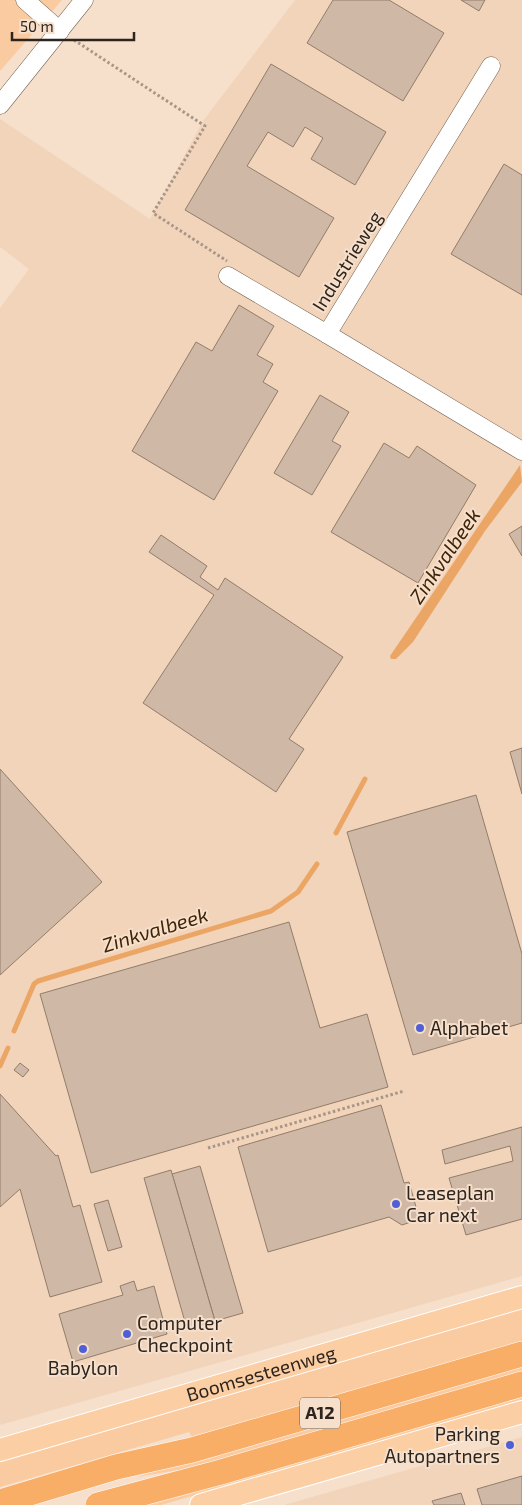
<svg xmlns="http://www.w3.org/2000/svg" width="522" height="1505" viewBox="0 0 522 1505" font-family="'Exo 2',sans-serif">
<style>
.built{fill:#f2d4bb}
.green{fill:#facba1}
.water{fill:#eba665}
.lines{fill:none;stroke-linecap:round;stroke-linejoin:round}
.stream{stroke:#eba665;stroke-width:5}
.building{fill:#cfb8a5;stroke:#927d6a}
.minor-casing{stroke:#74604e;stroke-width:19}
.major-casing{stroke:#fff;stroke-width:24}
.highway-casing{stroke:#fff;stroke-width:26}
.path{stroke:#a79687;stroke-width:3;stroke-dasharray:2.5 2.5;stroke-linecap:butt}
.minor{stroke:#fff;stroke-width:18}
.major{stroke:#fbcea4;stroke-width:22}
.highway{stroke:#f9ae68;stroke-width:25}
.poi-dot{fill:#4f5fd5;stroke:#f6dfcb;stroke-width:2}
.labels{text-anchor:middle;stroke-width:4;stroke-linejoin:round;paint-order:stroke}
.shield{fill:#f6dfcb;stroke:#695c51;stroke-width:1}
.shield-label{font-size:18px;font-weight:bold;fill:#2d241d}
.street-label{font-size:19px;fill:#2d241d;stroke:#f6dfcb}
.poi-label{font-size:19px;fill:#2d241d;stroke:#f6dfcb;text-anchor:start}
.water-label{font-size:20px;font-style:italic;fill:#3e2306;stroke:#f6dfcb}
</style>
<rect width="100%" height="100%" fill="#f6dfcb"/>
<g class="built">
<path d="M295,0H522V1276L0,1425V308L29,269L0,247V119L150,219L203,121Z"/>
<path d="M522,1437V1505H284Z"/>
</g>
<g class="green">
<path d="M0,0H62L0,71Z"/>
<path d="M522,1306V1343L194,1440L189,1432L0,1487V1458Z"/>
<path d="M522,1364V1374L215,1464L136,1477Z"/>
<path d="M522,1393V1400L161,1505H139Z"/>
</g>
<path class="water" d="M520,465L522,482L485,531L413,642L396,659H391L390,656Z"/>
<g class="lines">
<g class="stream">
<path d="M336,833L365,779"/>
<path d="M14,1031L34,984L38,981L271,911L298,892L317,864"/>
<path d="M0,1066L8,1048"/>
</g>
</g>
<g class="building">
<path d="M333,0H389L444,33L403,101L307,43Z"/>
<path d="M461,0H485L479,11Z"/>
<path d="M271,64L386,132L355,185L311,159L323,138L305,127L293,147L268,132L247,166L334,218L299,277L185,210Z"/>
<path d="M504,164L522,175V295L451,254Z"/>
<path d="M239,305L274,326L257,355L273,364L263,382L278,391L214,500L132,451L196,342L212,351Z"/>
<path d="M320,395L349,412L332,441L341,446L312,495L274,473Z"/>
<path d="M384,443L409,458L417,446L476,485L418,583L331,532Z"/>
<path d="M522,526V556L509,534Z"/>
<path d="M161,535L207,566L200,577L218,590L225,578L343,657L289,739L304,749L276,792L143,703L214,595L149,552Z"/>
<path d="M522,748V794L510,752Z"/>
<path d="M0,769L102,882L0,975Z"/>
<path d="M476,795L522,954V1023L413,1055L347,832Z"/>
<path d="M289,922L320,1028L367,1014L388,1087L91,1173L40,994Z"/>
<path d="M20,1063L29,1070L23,1077L14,1070Z"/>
<path d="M0,1094L56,1156L58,1155L73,1207L80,1205L102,1282L50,1297L20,1189L0,1207Z"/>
<path d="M381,1105L404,1183L409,1182L418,1214L417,1220L402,1225L389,1217L268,1252L238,1147Z"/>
<path d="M522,1127V1219L466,1235L449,1178L513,1161L510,1146L445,1164L442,1150Z"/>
<path d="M200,1166L243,1313L215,1321L172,1174Z"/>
<path d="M171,1170L215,1321L187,1329L144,1178Z"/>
<path d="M108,1200L122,1247L108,1251L94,1204Z"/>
<path d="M134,1281L137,1291L154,1286L167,1334L73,1362L59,1314L123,1295L120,1286Z"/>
<path d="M522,1476V1505H482L477,1489Z"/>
<path d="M461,1493L465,1505H434L432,1501Z"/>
</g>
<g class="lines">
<g class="minor-casing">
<g id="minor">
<path d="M25,0L60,31"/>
<path d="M491,66L327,334L522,451"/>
<path d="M0,105L84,0"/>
<path d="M228,276L327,334"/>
</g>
</g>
<g class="major-casing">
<g id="major">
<path id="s1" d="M0,1450L522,1297"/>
<path d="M201,1505L522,1412"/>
</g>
</g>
<g class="highway-casing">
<g id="highway">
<path d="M0,1502L116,1467L192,1450L522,1354"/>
<path d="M98,1505L221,1472L522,1384"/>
</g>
</g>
<g class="path">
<path d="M74,40L205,126L153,213L227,261"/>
<path d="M208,1148L404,1091"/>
</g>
<use href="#minor" class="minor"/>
<use href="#major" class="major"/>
<use href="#highway" class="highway"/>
</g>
<g class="poi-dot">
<circle cx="420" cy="1028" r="5"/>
<circle cx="396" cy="1204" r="5"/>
<circle cx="127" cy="1334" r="5"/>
<circle cx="83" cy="1349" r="5"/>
<circle cx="510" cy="1445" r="5"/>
</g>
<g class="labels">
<rect class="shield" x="300" y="1397.5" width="40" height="31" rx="4"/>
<g class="shield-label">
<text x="320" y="1419">A12</text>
</g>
<g class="street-label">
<text transform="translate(347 261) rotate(-58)" y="7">Industrieweg</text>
<text dy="7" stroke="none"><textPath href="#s1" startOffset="272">Boomsesteenweg</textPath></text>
</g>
<g class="poi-label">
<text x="430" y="1035">Alphabet</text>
<text x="406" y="1200">Leaseplan<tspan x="406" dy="22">Car next</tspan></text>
<text x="137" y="1330">Computer<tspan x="137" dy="22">Checkpoint</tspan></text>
<text x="83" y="1375" text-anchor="middle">Babylon</text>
<text x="500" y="1441" text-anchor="end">Parking<tspan x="500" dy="22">Autopartners</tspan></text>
</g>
<g class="water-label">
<text transform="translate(445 556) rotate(-56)" y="7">Zinkvalbeek</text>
<text transform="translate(155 930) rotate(-17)" y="7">Zinkvalbeek</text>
</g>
</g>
<path d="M12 32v8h122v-8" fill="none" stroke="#2d241d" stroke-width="2.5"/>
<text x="20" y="32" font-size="15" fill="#2d241d" stroke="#f6dfcb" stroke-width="4" paint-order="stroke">50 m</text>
</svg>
